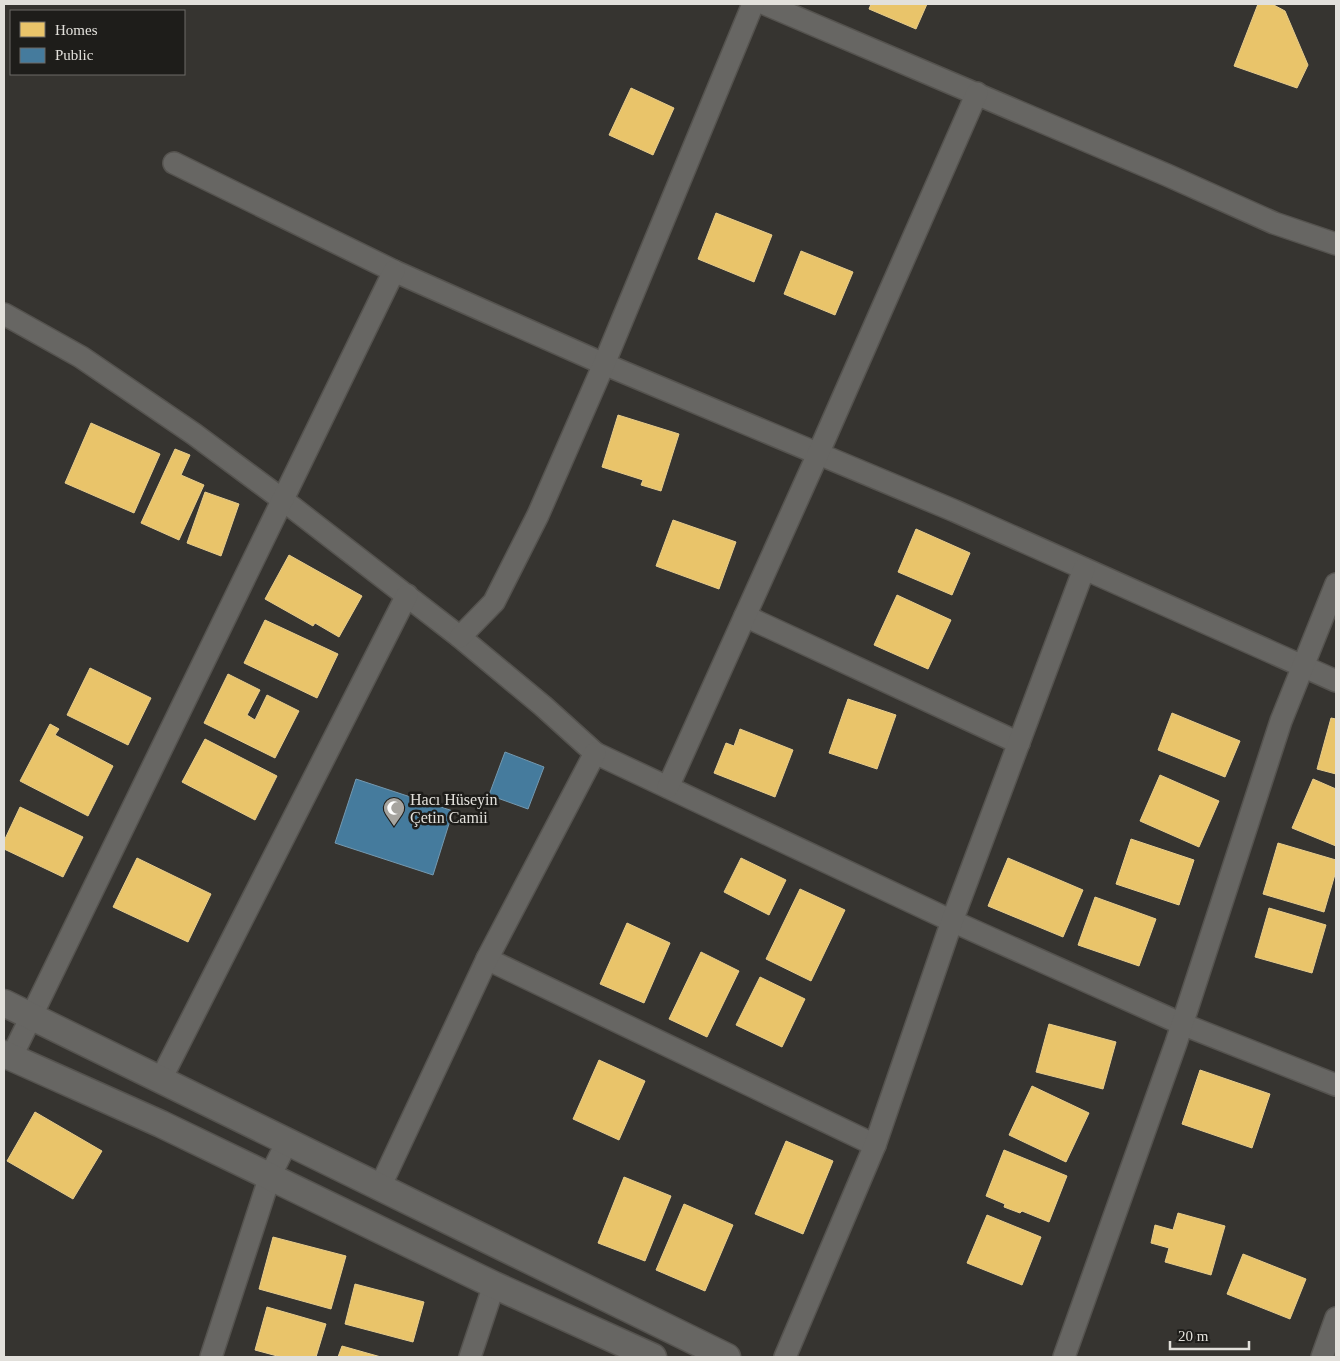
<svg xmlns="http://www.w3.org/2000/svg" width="1340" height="1361" viewBox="0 0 1340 1361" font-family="Georgia,serif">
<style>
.homes{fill:#e9c46a;stroke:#e7cc8c}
.public{fill:#457b9d;stroke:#7499b0}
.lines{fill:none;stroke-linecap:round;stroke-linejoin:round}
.minor-casing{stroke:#55534f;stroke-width:24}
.tertiary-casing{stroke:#55534f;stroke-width:29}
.minor{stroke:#676663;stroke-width:21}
.tertiary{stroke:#676663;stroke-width:26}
.labels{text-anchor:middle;stroke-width:5;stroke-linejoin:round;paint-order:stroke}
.poi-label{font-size:16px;fill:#e2e0db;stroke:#1e1d1a;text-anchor:start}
</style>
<rect width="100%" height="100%" fill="#363430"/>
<g class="homes">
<path d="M871,4H927L916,29L869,9Z"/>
<path d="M1258,4H1272L1285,11L1308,65L1297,88L1234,66Z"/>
<path d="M631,88L674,108L653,155L609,135Z"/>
<path d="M716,213L772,235L754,282L698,259Z"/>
<path d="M801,251L853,272L835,315L784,294Z"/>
<path d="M618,415L679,434L661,491L641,485L643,480L602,467Z"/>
<path d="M91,423L160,454L134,513L65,483Z"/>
<path d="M175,449L190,455L181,475L204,485L179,540L141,523Z"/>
<path d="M205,492L239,504L221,556L187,543Z"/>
<path d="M673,520L736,542L719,589L656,566Z"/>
<path d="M916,529L970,553L952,595L898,572Z"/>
<path d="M289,555L362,596L339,637L315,623L313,626L265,599Z"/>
<path d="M897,595L951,620L928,669L874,645Z"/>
<path d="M265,620L338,654L317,698L244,663Z"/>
<path d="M90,668L151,698L128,745L67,715Z"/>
<path d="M228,674L260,690L247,715L255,720L267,695L299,711L275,758L204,723Z"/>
<path d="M848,699L896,715L877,769L829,753Z"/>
<path d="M1172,713L1240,741L1225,777L1158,750Z"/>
<path d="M1331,718L1336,719V774L1317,769Z"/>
<path d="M50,724L59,729L55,735L113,766L88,816L20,781Z"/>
<path d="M740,729L793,750L775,797L714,773L726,743L734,746Z"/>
<path d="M205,739L277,776L255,820L182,782Z"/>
<path d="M1160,775L1219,801L1199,847L1140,821Z"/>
<path d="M1313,779L1336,789V846L1292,828Z"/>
<path d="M20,807L83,837L63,877L4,849V841Z"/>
<path d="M1131,839L1194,860L1179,905L1116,884Z"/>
<path d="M1278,843L1336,860V871L1324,912L1263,894Z"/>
<path d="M137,858L211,894L188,942L113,907Z"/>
<path d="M741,858L786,880L769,915L724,892Z"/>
<path d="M1008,858L1083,890L1063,937L988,906Z"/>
<path d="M800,889L845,910L811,981L766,959Z"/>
<path d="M1095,897L1156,919L1139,966L1078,945Z"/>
<path d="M1269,908L1326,925L1312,973L1255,957Z"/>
<path d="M627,923L670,943L644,1003L600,984Z"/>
<path d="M701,952L739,971L707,1037L669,1019Z"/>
<path d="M760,977L805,999L782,1047L736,1025Z"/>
<path d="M1049,1024L1116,1042L1103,1089L1036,1072Z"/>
<path d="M599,1060L645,1081L619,1140L573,1119Z"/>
<path d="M1200,1070L1270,1094L1252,1148L1182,1124Z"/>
<path d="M1032,1086L1089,1113L1066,1162L1009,1135Z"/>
<path d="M35,1112L102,1151L73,1199L7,1161Z"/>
<path d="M786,1141L833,1161L803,1234L755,1214Z"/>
<path d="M1004,1150L1067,1176L1049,1222L1022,1211L1020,1213L1004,1207L1005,1204L986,1196Z"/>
<path d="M624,1177L671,1196L645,1261L598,1243Z"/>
<path d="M684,1204L733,1225L705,1291L656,1270Z"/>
<path d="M1178,1213L1225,1226L1211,1275L1165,1262L1169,1248L1151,1243L1155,1225L1173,1230Z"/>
<path d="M987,1215L1041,1237L1022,1285L967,1263Z"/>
<path d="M273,1237L346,1256L331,1309L259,1289Z"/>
<path d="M1243,1254L1306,1279L1290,1319L1227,1294Z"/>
<path d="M355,1284L424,1302L413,1342L345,1324Z"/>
<path d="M267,1307L326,1324L316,1357H281L255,1350Z"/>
<path d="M342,1346L381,1357H338Z"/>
</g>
<g class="public">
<path d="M505,752L544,767L528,809L489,795Z"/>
<path d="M356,779L453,811L433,875L335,843Z"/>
</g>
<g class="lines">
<g class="minor-casing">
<g id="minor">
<path d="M765,4L1167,175L1274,223L1336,244"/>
<path d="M174,163L394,271L604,364L955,511L1336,681"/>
<path d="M4,314L81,357L194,434L283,500L460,637L543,706L595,753L952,921L1182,1024L1336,1085"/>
<path d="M745,616L1019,743"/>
<path d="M460,637L494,602L538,515L604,364L753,4"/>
<path d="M668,787L818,454L977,93"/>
<path d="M487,959L875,1145"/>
<path d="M11,1058L394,271"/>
<path d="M160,1081L407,595"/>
<path d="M380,1187L487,959L595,753"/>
<path d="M211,1357L270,1176L287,1142"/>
<path d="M470,1357L494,1285"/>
<path d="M785,1357L875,1145L952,921L1084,569"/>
<path d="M1064,1357L1176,1043L1281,721L1336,584"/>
<path d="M1322,1357L1336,1318"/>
</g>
</g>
<g class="tertiary-casing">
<g id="tertiary">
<path d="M4,1003L727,1357"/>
<path d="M4,1054L161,1124L494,1285L653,1357"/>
</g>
</g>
<use href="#minor" class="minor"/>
<use href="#tertiary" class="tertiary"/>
</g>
<defs>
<g id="mosque-pin" transform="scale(1.125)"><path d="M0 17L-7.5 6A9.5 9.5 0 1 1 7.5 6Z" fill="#a6a49f" stroke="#1e1d1a"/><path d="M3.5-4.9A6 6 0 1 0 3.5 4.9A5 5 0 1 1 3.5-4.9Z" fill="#fff"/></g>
</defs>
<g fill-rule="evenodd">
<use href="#mosque-pin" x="394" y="808"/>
</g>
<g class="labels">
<g class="poi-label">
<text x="410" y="805">Hacı Hüseyin<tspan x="410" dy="18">Çetin Camii</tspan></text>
</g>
</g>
<rect width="1340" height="1361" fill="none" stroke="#e2e0db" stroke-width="10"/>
<rect x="10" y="10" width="175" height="65" fill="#1e1d1a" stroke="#6c6b67"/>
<rect x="20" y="22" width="25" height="15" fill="#e9c46a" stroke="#6c6b67"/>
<text x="55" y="35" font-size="15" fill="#e2e0db">Homes</text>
<rect x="20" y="48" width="25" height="15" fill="#457b9d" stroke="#6c6b67"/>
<text x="55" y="60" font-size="15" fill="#e2e0db">Public</text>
<path d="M1170 1341v8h79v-8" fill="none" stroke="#e2e0db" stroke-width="2.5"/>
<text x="1178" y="1341" font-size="15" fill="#e2e0db" stroke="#1e1d1a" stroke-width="4" paint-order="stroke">20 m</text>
</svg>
